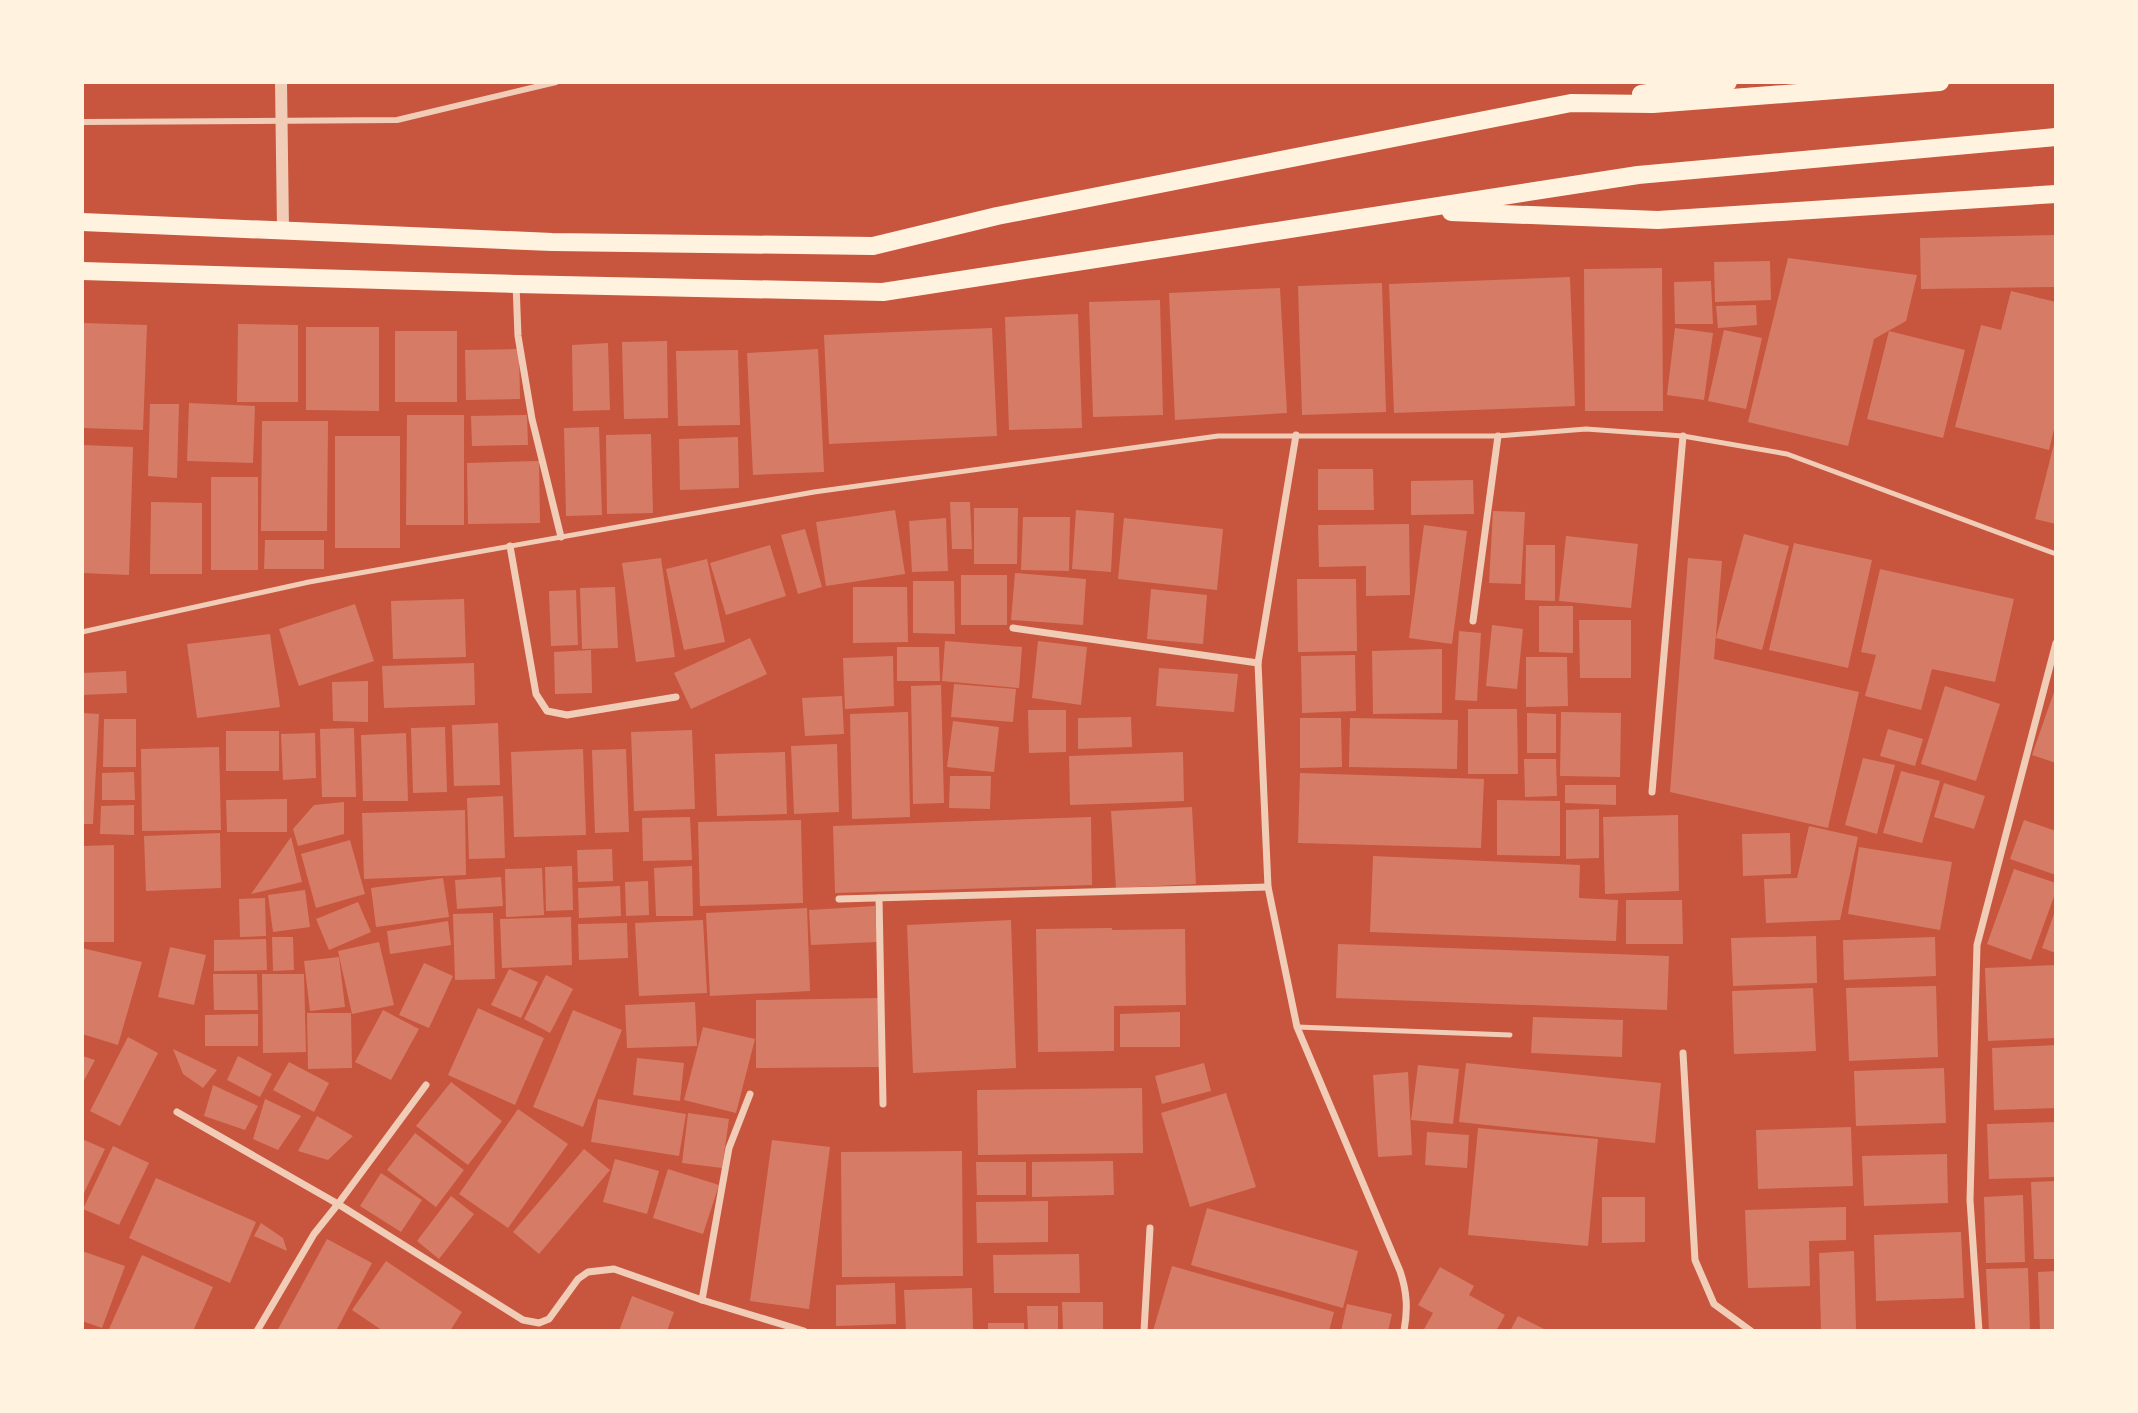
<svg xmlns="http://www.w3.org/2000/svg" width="2138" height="1413" viewBox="0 0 2138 1413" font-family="'Titillium Web',sans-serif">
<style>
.building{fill:#d67c66}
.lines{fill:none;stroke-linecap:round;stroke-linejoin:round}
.service{stroke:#f1ccb7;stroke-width:5}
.pedestrian{stroke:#f1ccb7;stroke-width:6}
.minor{stroke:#f1ccb7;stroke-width:7}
.tertiary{stroke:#f1ccb7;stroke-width:12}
.primary{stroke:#fff3e0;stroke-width:18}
</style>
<rect width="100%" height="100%" fill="#c8553d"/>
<g class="building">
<path d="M2056,235V287L1921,289L1920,238Z"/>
<path d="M1788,258L1917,275L1906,321L1874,339L1848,446L1748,422Z"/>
<path d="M1770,261L1771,300L1715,302L1714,262Z"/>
<path d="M1662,268L1663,411H1585L1584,269Z"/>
<path d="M1570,277L1575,406L1394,413L1389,284Z"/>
<path d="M1711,281L1713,324H1675L1674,282Z"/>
<path d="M1382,283L1386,412L1302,415L1298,286Z"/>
<path d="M1280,288L1287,413L1175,420L1169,293Z"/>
<path d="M2011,291L2056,302V334L2054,342L2056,343V421L2049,450L1955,427L1981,325L2001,330Z"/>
<path d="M1160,300L1163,415L1093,417L1089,302Z"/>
<path d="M1756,305L1757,325L1718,328L1716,306Z"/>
<path d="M1078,314L1082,428L1009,430L1005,317Z"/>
<path d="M82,323L147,325L143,430L82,428Z"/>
<path d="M238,324L298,325V402H237Z"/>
<path d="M306,327H379V411L306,410Z"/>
<path d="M992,328L997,436L829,444L824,335Z"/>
<path d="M1675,328L1713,333L1704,400L1667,395Z"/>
<path d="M1724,330L1762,338L1746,409L1708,401Z"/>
<rect x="395" y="331" width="62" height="71"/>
<path d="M1889,331L1965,350L1943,438L1867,419Z"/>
<path d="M667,341L668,418L624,419L622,342Z"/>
<path d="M608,343L610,410L573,411L572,345Z"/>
<path d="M519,349L520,399L466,400L465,350Z"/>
<path d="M818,349L824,472L753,475L747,353Z"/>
<path d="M738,350L740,425L678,426L676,351Z"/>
<path d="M189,403L255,406L253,463L187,461Z"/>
<path d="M150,404H179L177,478L148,476Z"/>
<path d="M407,415H464V525H406Z"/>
<path d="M527,415L528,445L472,446L471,416Z"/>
<path d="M262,421H328L327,531H261Z"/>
<path d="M599,427L602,515L566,516L564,428Z"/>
<path d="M651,434L653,513L607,514L606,435Z"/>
<rect x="335" y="436" width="65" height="112"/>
<path d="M738,437L739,488L680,490L679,439Z"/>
<path d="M2055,440L2056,441V524L2035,519Z"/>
<path d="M82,445L133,447L129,575L82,573Z"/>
<path d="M539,461L540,523L468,524L467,463Z"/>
<path d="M1318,469H1373L1374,510H1318Z"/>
<rect x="211" y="477" width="47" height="93"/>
<path d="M1473,480L1474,514L1411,515V481Z"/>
<path d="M151,502L202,503V574H150Z"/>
<path d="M950,502H970L972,549H952Z"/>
<path d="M974,508H1018L1017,564H974Z"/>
<path d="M895,510L905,574L826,586L816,522Z"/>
<path d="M1076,510L1114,513L1111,572L1072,569Z"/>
<path d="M1493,511L1525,512L1521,584L1489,583Z"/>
<path d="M1023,517H1070L1069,571L1021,570Z"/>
<path d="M946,518L948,571L912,572L909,521Z"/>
<path d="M1124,518L1223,529L1217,590L1118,579Z"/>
<path d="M1409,524L1410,595L1366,596V566L1319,567L1318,525Z"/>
<path d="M1424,525L1467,531L1452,644L1409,638Z"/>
<path d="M805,529L822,587L798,594L781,535Z"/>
<path d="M1744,534L1789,546L1762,650L1716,638Z"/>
<path d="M1566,536L1638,544L1631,608L1559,601Z"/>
<path d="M265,540H324V569H264Z"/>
<path d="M1794,543L1872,560L1848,668L1769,650Z"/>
<path d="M770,545L786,596L726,615L710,563Z"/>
<path d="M1526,545H1555V601L1525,600Z"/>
<path d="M661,558L675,657L636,662L622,563Z"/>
<path d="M1688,558L1722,561L1714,659L1859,692L1828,828L1670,792Z"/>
<path d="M707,559L725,642L684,650L666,569Z"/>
<path d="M1880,569L2014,599L1995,682L1932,669L1921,710L1865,696L1876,655L1861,652Z"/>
<path d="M1015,573L1086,579L1083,625L1011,620Z"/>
<rect x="961" y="575" width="46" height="50"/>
<path d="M1297,579H1356L1357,651L1298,652Z"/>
<path d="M913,581H954L955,634L913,633Z"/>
<path d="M615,587L618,648L582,649L580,588Z"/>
<path d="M853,587H907L908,642L853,643Z"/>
<path d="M1151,589L1207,595L1203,644L1147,639Z"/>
<path d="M576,590L578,645L551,646L549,591Z"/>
<path d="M464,599L466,657L393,659L391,601Z"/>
<path d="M355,604L374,661L299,686L279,629Z"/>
<path d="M1539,606H1573V653L1539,652Z"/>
<path d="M1579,620H1631V678H1580Z"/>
<path d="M1492,625L1523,629L1517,689L1486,686Z"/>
<path d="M1459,631L1481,633L1477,701L1455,700Z"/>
<path d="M270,634L280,707L197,718L187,644Z"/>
<path d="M750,638L767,674L691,709L674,673Z"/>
<path d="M945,641L1022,647L1019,688L942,681Z"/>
<path d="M1038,641L1087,647L1081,705L1032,698Z"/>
<path d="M897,647H939L940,681H897Z"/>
<path d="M1442,649V713L1373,714L1372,651Z"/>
<path d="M591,650L592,693L555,694L554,652Z"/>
<path d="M1355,655L1356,711L1302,713L1301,656Z"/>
<path d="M893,656L894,706L845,709L843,658Z"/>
<path d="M1526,657H1567L1568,706L1526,707Z"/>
<path d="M474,663L475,705L384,708L382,666Z"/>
<path d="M1159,668L1238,674L1234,712L1156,706Z"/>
<path d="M126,671L127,693L82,695V673Z"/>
<path d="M368,681V722L333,721L332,682Z"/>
<path d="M954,684L1016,689L1013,722L951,717Z"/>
<path d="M941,685L944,803L913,804L911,686Z"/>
<path d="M1945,686L2000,704L1976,781L1921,764Z"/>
<path d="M2055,689H2056V763L2032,755Z"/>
<path d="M842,696L844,734L805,736L802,698Z"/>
<path d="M1468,709H1517L1518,774H1468Z"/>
<path d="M1028,710H1066V752L1029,753Z"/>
<path d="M908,712L910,817L852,819L850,714Z"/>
<path d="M1561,712L1621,713L1620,777L1560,776Z"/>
<path d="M82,713L99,714L93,824H82Z"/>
<path d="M1527,713L1556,714V753H1527Z"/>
<path d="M1131,717L1132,747L1078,749V718Z"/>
<path d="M1300,718H1341L1342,767L1300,768Z"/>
<path d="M1350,718L1458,720L1457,769L1349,767Z"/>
<path d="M104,719H136V767H103Z"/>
<path d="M953,721L999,727L994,772L947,767Z"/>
<path d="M498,723L500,785L454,786L452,725Z"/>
<path d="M445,727L447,792L413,793L411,728Z"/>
<path d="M354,728L356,797H322L320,729Z"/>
<path d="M1888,729L1923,739L1915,766L1880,756Z"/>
<path d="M692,730L695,809L634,811L631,732Z"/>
<rect x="226" y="731" width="53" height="40"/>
<path d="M315,733L316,778L283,780L281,734Z"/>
<path d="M406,733L408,801H363L361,735Z"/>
<path d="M837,744L839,812L794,814L791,746Z"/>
<path d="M219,747L221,830L142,831L141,749Z"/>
<path d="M583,749L586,835L514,837L511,752Z"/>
<path d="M626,749L629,832L595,833L592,750Z"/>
<path d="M785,752L787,814L717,816L715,754Z"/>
<path d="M1183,752L1184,801L1070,805L1069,756Z"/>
<path d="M1863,758L1895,765L1877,834L1845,825Z"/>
<path d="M1524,759H1556L1557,796L1525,797Z"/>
<path d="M1901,771L1940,781L1922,843L1883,833Z"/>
<path d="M134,772L135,800H102V773Z"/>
<path d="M1300,773L1484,779L1481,848L1298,843Z"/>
<path d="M950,776H991L990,809L949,808Z"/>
<path d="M1944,783L1985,796L1974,829L1934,817Z"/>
<path d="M1565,785H1616V805L1565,803Z"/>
<path d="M503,796L505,858L469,859L467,798Z"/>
<path d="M287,799V832H227L226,800Z"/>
<path d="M1497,800L1560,801V856L1497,855Z"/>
<path d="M344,802V834L298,846L293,829L314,805Z"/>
<path d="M134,805V835L100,834L101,806Z"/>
<path d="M1192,807L1196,884L1116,888L1111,811Z"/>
<path d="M1599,809V858L1566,859V810Z"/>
<path d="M465,810L466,875L364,879L362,813Z"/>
<path d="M1678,815L1679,891L1605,894L1603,817Z"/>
<path d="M690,817L692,860L643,861L642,818Z"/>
<path d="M1091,817L1092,885L835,893L833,826Z"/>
<path d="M801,820L803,903L700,906L698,822Z"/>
<path d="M2024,820L2056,831V875L2010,859Z"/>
<path d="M1809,826L1858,837L1840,920L1766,923L1764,879L1797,878Z"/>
<path d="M220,833L221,888L146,891L144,836Z"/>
<path d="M1790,833L1791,874L1743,876L1742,834Z"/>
<path d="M291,837L302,882L251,894Z"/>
<path d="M350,840L365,894L316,908L301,854Z"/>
<path d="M114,845V942H82V846Z"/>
<path d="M1859,847L1952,862L1940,930L1848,914Z"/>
<path d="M612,849L613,881L578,882L577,850Z"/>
<path d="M1373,856L1580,865L1579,898L1618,900L1616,941L1370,932Z"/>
<path d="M572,866L573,910L546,911L545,867Z"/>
<path d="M692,866L693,916H656L654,868Z"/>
<path d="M542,868L544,915L506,917L505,869Z"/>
<path d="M2014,869L2056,883V891L2031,960L1987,944Z"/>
<path d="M501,877L503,906L457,909L455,880Z"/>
<path d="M443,878L449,917L376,927L371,888Z"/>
<path d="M648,881L649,915L626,916L625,882Z"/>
<path d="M620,886L621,916L579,918L578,888Z"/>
<path d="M305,890L310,927L273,932L268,895Z"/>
<path d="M265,898L266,936L240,937L239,899Z"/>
<path d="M1626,900H1682L1683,944H1626Z"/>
<path d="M358,902L371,932L329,950L316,919Z"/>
<path d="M875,906L877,942L811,945L809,910Z"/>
<path d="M807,908L810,991L710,996L706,913Z"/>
<path d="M2055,911H2056V953L2042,948Z"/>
<path d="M493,913L495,979L455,980L453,914Z"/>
<path d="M571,917L572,965L502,968L500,919Z"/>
<path d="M703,920L707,993L639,996L635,923Z"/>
<path d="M1011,920L1016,1068L913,1073L907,925Z"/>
<path d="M448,921L451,945L390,954L387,931Z"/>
<path d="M627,923L628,958L579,960L578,924Z"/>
<path d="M1112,928V930L1185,929L1186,1005L1114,1006V1051L1038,1052L1036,929Z"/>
<path d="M1816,936L1817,983L1733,986L1731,938Z"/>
<path d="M272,937H293L294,970L273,971Z"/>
<path d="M1935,937L1936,976L1844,980L1843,940Z"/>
<path d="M266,939L267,970L214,971V940Z"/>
<path d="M379,942L394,1005L352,1014L338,951Z"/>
<path d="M1338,944L1669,956L1667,1010L1336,998Z"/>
<path d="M170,947L206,955L194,1005L158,997Z"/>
<path d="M82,948L142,962L118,1045L82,1034Z"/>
<path d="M339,957L345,1007L310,1011L304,961Z"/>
<path d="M424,963L453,976L429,1028L399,1015Z"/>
<path d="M2056,965V1038L1988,1041L1985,968Z"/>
<path d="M509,969L538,982L521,1018L491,1005Z"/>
<path d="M213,974H257L258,1010H214Z"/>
<path d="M262,974H304L306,1052L263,1053Z"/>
<path d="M546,975L573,989L550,1033L524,1019Z"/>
<path d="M1936,986L1938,1057L1849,1061L1846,988Z"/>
<path d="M1813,988L1816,1051L1734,1054L1732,991Z"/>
<path d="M879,998L880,1067L756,1068V1000Z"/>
<path d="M695,1002L697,1046L627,1048L625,1005Z"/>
<path d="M478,1008L544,1038L515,1105L448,1075Z"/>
<path d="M383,1010L419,1029L391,1080L355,1062Z"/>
<path d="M573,1010L622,1030L583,1127L533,1107Z"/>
<path d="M1180,1012V1047H1120V1014Z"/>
<path d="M307,1013H351L352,1068L308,1069Z"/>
<path d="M258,1014V1046H205V1015Z"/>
<path d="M1533,1017L1623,1020L1622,1057L1531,1053Z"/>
<path d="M703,1027L755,1039L736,1113L684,1100Z"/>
<path d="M128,1037L158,1053L120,1126L90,1111Z"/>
<path d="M2056,1045V1108L1994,1110L1992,1048Z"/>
<path d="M173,1049L217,1070L203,1088L183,1074Z"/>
<path d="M82,1056L95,1060L82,1084Z"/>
<path d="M238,1056L272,1074L260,1097L227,1080Z"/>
<path d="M637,1058L684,1063L680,1101L633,1095Z"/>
<path d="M289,1062L329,1083L314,1112L273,1090Z"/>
<path d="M1204,1063L1211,1091L1162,1104L1155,1076Z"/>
<path d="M1466,1063L1661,1083L1655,1143L1459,1122Z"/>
<path d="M1418,1065L1459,1069L1453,1124L1411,1120Z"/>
<path d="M1944,1068L1946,1123L1856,1126L1854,1071Z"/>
<path d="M1408,1072L1412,1155L1378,1157L1373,1075Z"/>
<path d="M451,1082L502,1121L468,1165L416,1126Z"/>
<path d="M213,1085L258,1106L245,1130L204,1116Z"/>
<path d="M1142,1088L1143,1153L978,1155L977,1090Z"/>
<path d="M1226,1093L1256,1187L1190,1207L1161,1113Z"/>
<path d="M265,1099L301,1116L278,1150L253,1139Z"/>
<path d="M598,1099L686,1114L679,1156L591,1142Z"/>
<path d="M518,1109L568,1144L508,1228L459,1194Z"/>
<path d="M688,1113L729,1119L722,1168L682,1163Z"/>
<path d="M317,1116L353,1136L328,1160L298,1151Z"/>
<path d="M2056,1122V1177L1989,1179L1987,1124Z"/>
<path d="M1851,1127L1853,1186L1758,1189L1756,1130Z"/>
<path d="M1478,1128L1598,1139L1588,1246L1468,1235Z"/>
<path d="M1427,1132L1469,1135L1467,1168L1425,1165Z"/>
<path d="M415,1133L464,1170L436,1207L387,1170Z"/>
<path d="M82,1139L105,1149L82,1197Z"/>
<path d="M772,1140L830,1147L809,1309L750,1301Z"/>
<path d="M113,1146L149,1163L119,1225L83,1209Z"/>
<path d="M584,1149L610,1170L539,1254L513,1232Z"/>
<path d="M962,1151L963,1276L842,1277L841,1152Z"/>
<path d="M1947,1154L1948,1203L1864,1206L1862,1156Z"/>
<path d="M615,1159L659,1171L647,1214L603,1202Z"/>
<path d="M1113,1161L1114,1195L1032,1197V1162Z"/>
<path d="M976,1162H1026V1195H977Z"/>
<path d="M668,1169L719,1185L703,1234L653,1218Z"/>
<path d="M381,1173L422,1200L401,1232L360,1206Z"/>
<path d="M156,1178L256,1222L230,1283L129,1238Z"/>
<path d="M2056,1181V1259H2034L2031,1182Z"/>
<path d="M2023,1195L2025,1262L1986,1263L1984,1197Z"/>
<path d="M451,1196L474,1214L439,1259L417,1241Z"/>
<path d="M1602,1197H1645V1242L1602,1243Z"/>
<path d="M1048,1201V1242L977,1243L976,1202Z"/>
<path d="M1846,1207V1240L1809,1241L1810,1286L1748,1288L1745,1210Z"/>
<path d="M1207,1208L1358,1251L1343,1308L1191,1265Z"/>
<path d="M261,1223L283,1238L287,1251L254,1236Z"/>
<path d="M1961,1232L1964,1298L1876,1301L1874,1235Z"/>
<path d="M327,1239L372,1263L336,1331H277Z"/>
<path d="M82,1251L125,1266L102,1328L82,1321Z"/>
<path d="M1854,1251L1856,1329L1821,1330L1819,1253Z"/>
<path d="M1079,1254L1080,1293H994L993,1255Z"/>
<path d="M142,1255L213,1287L193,1331H112L109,1329Z"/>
<path d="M386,1261L462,1312L450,1331H383L352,1310Z"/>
<path d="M1172,1266L1334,1312L1329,1331H1153Z"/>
<path d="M1440,1267L1474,1286L1469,1295L1505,1315L1496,1331H1423L1433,1313L1418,1305Z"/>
<path d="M2028,1268L2030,1331H1989L1986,1269Z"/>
<path d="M2056,1271V1331H2040L2038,1272Z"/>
<path d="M895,1283L896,1324L836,1326V1285Z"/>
<path d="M972,1288L973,1331H906L904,1290Z"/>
<path d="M632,1296L674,1312L667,1331H619Z"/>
<path d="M1062,1302H1103V1331H1063Z"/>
<path d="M1347,1304L1392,1314L1388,1331H1341Z"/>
<path d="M1027,1306H1058V1331H1028Z"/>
<path d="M1518,1316L1548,1331H1510Z"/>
<rect x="988" y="1323" width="36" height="8"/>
</g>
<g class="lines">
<g class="service">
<path d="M82,632L309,582L814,492L1218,436H1498L1586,429L1683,436L1787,454L2056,554"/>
<path d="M1297,1027L1510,1035"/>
</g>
<path class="pedestrian" d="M82,122L397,120L556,82"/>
<g class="minor">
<path d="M516,284L518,336L532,419L561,537"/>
<path d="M1296,435L1258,663L1268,887L1297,1027L1400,1271C1407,1292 1408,1309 1404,1331"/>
<path d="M510,546L536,694L547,711L567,715L676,697"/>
<path d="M1473,621L1498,436"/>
<path d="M1013,628L1258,663"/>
<path d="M1652,792L1683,436"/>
<path d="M879,898L883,1104"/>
<path d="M839,899L1268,887"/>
<path d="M1683,1053L1695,1260L1714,1304L1751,1331"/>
<path d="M177,1112L338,1204L523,1320L539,1323L549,1319L578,1279L588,1272L614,1269L702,1300L804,1331"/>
<path d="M702,1300L729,1148L750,1094"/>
<path d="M257,1331L314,1234L338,1204L426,1085"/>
<path d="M1144,1331L1150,1228"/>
<path d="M1979,1331L1970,1200L1977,945L2056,643"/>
</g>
<path class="tertiary" d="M281,82L283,229"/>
<g class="primary">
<path d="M1641,94L1728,82"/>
<path d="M1451,212L1658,220L2056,194"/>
<path d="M82,222L552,242L873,246L997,216L1571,103L1653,104L1940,82"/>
<path d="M82,271L516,284L883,292L1638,175L2056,137"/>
</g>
</g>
<rect width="2138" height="1413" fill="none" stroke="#fff3e0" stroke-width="168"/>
</svg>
